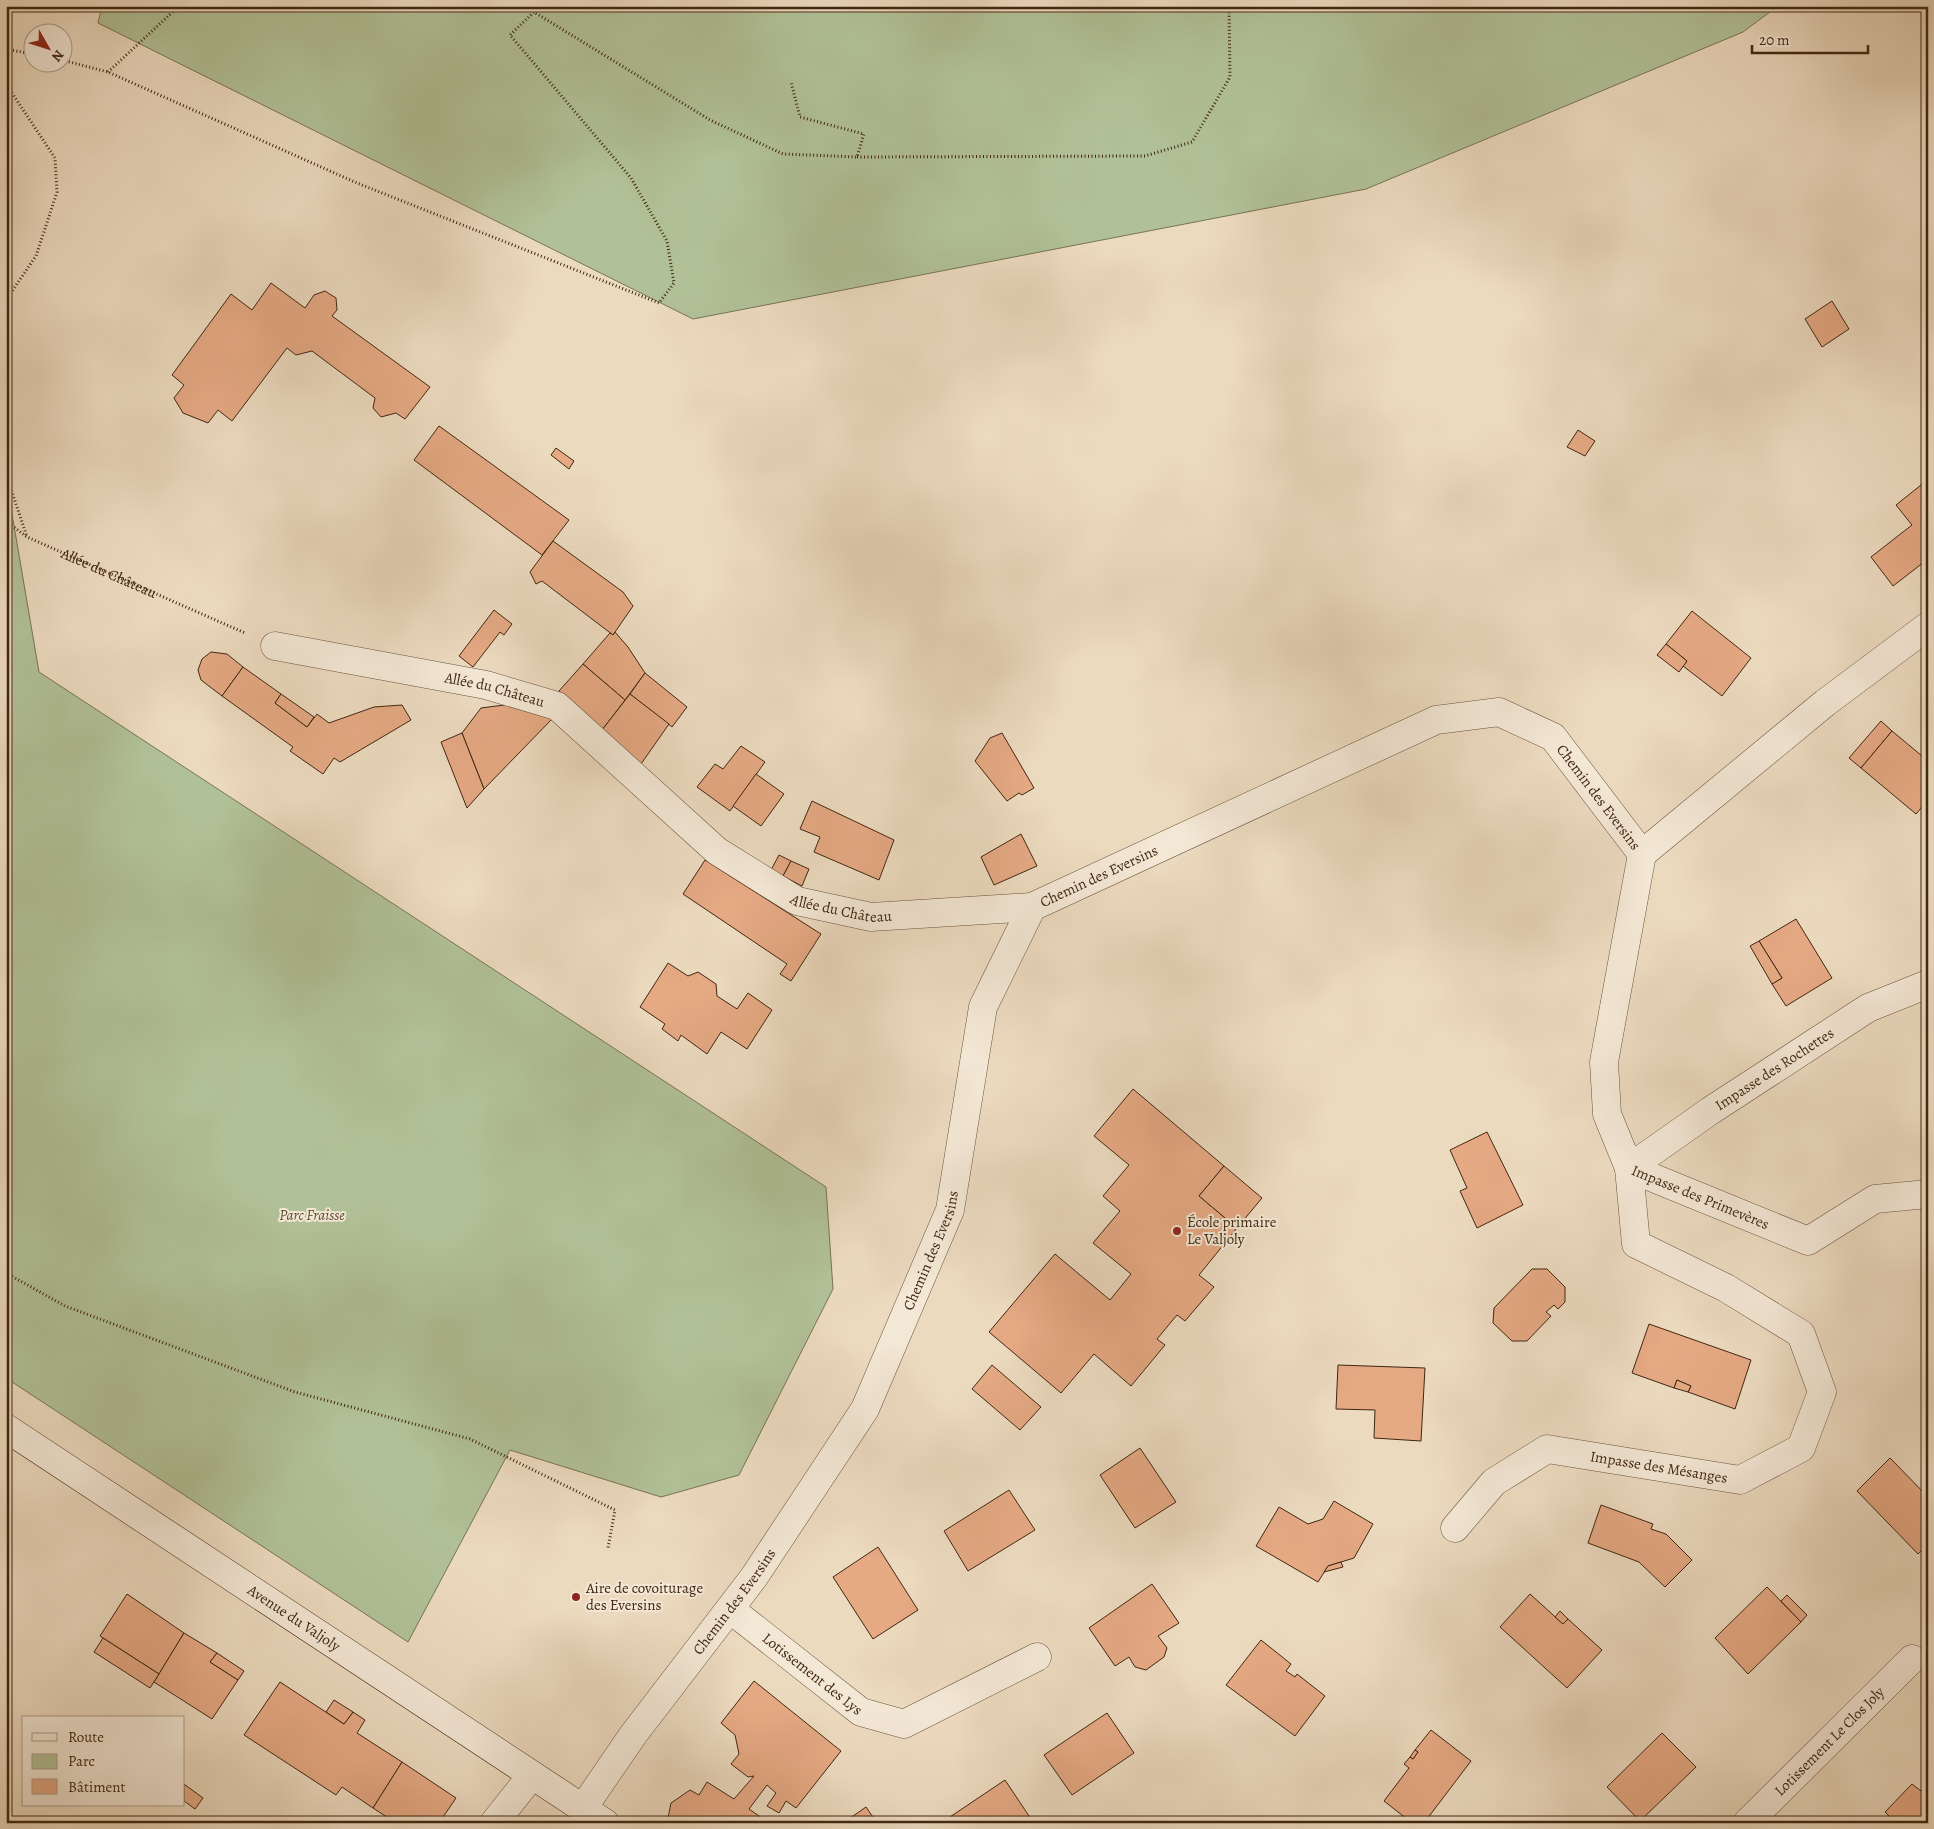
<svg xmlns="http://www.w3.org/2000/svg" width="1934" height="1829" viewBox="0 0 1934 1829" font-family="Alegreya,serif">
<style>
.green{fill:#b1c197;stroke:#787454}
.building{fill:#e5a984;stroke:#402711}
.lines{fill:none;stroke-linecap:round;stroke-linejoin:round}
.minor-casing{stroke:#6b543c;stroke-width:29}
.tertiary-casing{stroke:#6b543c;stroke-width:29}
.secondary-casing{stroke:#402711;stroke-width:29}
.path{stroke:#402711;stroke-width:3;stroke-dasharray:1 2.5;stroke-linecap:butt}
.minor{stroke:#f3e7d5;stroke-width:28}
.tertiary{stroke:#f3e7d5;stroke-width:28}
.secondary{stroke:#f3e7d5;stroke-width:28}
.poi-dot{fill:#8f2418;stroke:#f3e7d5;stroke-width:2}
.labels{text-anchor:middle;stroke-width:4;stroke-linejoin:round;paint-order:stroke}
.street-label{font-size:15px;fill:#402711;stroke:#f3e7d5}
.park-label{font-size:15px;font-style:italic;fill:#5c4e32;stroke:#f3e7d5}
.poi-label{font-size:15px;fill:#402711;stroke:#f3e7d5;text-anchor:start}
</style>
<rect width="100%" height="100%" fill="#ecdabf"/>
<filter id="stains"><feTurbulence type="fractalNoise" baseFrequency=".004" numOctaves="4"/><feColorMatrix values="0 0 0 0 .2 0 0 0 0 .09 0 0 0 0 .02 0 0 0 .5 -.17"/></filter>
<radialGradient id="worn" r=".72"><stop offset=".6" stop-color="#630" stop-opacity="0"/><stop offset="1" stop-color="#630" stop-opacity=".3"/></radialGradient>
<g class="green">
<path d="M102,6H1778L1743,32L1366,189L693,319L98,23Z"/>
<path d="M6,479L39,672L826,1187L833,1289L739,1475L661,1497L510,1450L408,1642L6,1378Z"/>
</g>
<g class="building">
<path d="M271,283L305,308L314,295L325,291L336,298L337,310L332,316L430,387L405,419L396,413L381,417L373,408L375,398L312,351L296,355L287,348L232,421L218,410L208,423L183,413L174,398L184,385L172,375L231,294L252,310Z"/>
<path d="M1832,301L1849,329L1822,347L1805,319Z"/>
<path d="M439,426L569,520L542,555L414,460Z"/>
<path d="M1578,430L1595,441L1585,456L1567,447Z"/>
<path d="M556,448L574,461L569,469L551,455Z"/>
<path d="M1926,481L1928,559L1893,586L1871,557L1912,525L1896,505Z"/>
<path d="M553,541L623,592L633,606L613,635L542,581L536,584L530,572Z"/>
<path d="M494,610L512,624L504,635L500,632L473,667L459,656Z"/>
<path d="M1692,611L1751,658L1722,696L1683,666L1687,661L1666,644Z"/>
<path d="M615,632L628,647L645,673L625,700L583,664L610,633L613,635Z"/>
<path d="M1666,644L1687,661L1679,672L1657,655Z"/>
<path d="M211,652L227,654L243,667L222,696L201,680L198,670L202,659Z"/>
<path d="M583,664L625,700L602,730L559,691Z"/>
<path d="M243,667L281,694L275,703L307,727L317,714L329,723L374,707L402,705L411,720L340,762L334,758L323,774L290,751L293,747L222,696Z"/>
<path d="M645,673L687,707L672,727L630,694Z"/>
<path d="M281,694L314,717L307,727L275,703Z"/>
<path d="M630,694L669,724L641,764L602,730Z"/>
<path d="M512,704L553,718L484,789L462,733L481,708Z"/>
<path d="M1881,721L1892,731L1861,768L1849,758Z"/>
<path d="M1892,731L1928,761V800L1916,814L1861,768Z"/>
<path d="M462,733L484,789L467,808L441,742Z"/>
<path d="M1002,733L1034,788L1022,795L1019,793L1007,801L975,761L990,738Z"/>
<path d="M741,746L765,762L730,811L697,787L715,764L723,769Z"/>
<path d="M756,774L784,794L761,826L733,806Z"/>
<path d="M812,801L894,840L879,880L814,852L820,837L800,829Z"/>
<path d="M1021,834L1037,866L994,885L981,857Z"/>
<path d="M779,855L791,861L783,876L771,870Z"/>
<path d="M705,860L821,934L791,981L780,974L787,964L683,894Z"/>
<path d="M791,861L809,869L802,886L783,876Z"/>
<path d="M1796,919L1832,978L1786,1006L1772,984L1782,978L1759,941Z"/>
<path d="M1759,941L1782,978L1772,984L1750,946Z"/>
<path d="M668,963L688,976L698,972L716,984L717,996L737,1009L748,993L772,1010L747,1049L721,1032L707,1054L681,1035L678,1041L662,1029L665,1024L640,1007Z"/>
<path d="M1133,1089L1224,1166L1199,1196L1237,1228L1199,1275L1214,1287L1185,1321L1177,1315L1157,1339L1165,1345L1131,1386L1094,1354L1061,1393L989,1332L1055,1254L1110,1300L1131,1274L1093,1243L1120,1211L1103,1196L1129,1165L1094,1136Z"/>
<path d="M1487,1132L1523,1205L1477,1228L1460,1191L1467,1188L1450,1150Z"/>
<path d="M1224,1166L1262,1198L1237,1228L1199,1196Z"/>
<path d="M1532,1269H1547L1565,1287V1302L1558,1309L1554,1305L1546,1312L1551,1316L1527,1341H1512L1493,1323L1494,1308Z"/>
<path d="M1649,1324L1751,1360L1735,1409L1688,1392L1691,1386L1677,1380L1674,1388L1632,1373Z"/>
<path d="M992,1365L1041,1407L1020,1430L972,1389Z"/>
<path d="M1338,1365L1425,1368L1421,1441L1374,1438L1375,1410L1336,1409Z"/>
<path d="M1677,1380L1691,1386L1688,1392L1674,1388Z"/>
<path d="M1140,1448L1176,1502L1135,1528L1100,1475Z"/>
<path d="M1890,1458L1928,1497V1544L1918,1554L1857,1491Z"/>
<path d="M1009,1490L1035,1530L968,1571L944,1531Z"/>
<path d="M1334,1501L1373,1524L1354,1558L1328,1566L1318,1582L1256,1546L1279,1507L1308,1524L1323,1519Z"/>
<path d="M1601,1505L1653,1524L1651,1529L1666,1534L1692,1560L1665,1587L1639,1562L1588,1543Z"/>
<path d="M878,1547L918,1610L873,1639L833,1577Z"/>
<path d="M1341,1562L1343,1567L1324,1572L1328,1566Z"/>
<path d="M1152,1584L1179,1623L1158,1636L1167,1648L1164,1657L1146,1670L1135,1667L1129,1657L1115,1666L1089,1628Z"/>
<path d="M1767,1587L1801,1622L1748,1674L1715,1638Z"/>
<path d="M127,1594L184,1633L159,1674L100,1636Z"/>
<path d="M1530,1594L1563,1624L1568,1619L1602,1650L1567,1688L1500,1627Z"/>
<path d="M1787,1595L1807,1615L1801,1622L1781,1601Z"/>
<path d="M1560,1611L1568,1619L1563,1624L1555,1617Z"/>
<path d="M184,1633L217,1653L210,1662L238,1680L212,1719L154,1682Z"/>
<path d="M103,1638L159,1674L150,1688L94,1652Z"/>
<path d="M1261,1640L1291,1664L1286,1671L1295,1677L1297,1674L1325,1696L1295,1736L1226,1685Z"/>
<path d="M217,1653L244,1671L238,1680L210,1662Z"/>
<path d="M754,1681L841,1751L796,1808L786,1801L779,1813L767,1806L776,1793L767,1785L749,1809L769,1823H667L671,1803L690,1790L699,1795L707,1782L734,1799L754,1776L748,1777L731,1764L739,1754L735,1735L721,1723Z"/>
<path d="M280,1682L344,1724L353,1712L365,1720L357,1733L402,1762L373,1808L342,1787L336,1795L244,1735Z"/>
<path d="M334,1700L353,1712L344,1724L326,1712Z"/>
<path d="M1107,1713L1134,1753L1072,1795L1044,1755Z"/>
<path d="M1431,1730L1471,1761L1424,1823H1412L1384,1801L1409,1768L1404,1764L1410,1757L1413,1759L1418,1752L1415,1750Z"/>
<path d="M1662,1733L1696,1767L1640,1821L1607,1787Z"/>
<path d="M1415,1750L1418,1752L1413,1759L1410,1757Z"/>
<path d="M402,1762L456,1798L439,1823H396L373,1808Z"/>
<path d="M1005,1780L1031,1819L1025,1823H941Z"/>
<path d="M1928,1783V1823H1896L1885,1812L1912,1784L1921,1791Z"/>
<path d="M184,1784L203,1798L195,1809L184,1801Z"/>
<path d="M866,1807L877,1823H843Z"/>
</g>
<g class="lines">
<g class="minor-casing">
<g id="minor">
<path id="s2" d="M275,646L486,685L557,706L717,851L797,901L871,917L1032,907"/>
<path id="s3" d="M1642,854L1604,1062L1607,1114L1629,1168L1808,1241L1875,1199L1928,1194"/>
<path id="s4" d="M1455,1528L1494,1482L1547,1449L1740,1480L1801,1448L1822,1392L1801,1334L1726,1288L1636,1244L1629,1168L1710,1111L1868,1008L1928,984"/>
<path id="s5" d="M730,1609L861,1712L904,1724L1037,1657"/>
<path id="s6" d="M583,1808L633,1735L754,1577L865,1409L950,1210L983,1007L1032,907L1436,720L1499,712L1553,737L1642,854L1825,703L1928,626"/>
<path id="s7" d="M1747,1823L1912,1659"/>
</g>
</g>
<g class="tertiary-casing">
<path id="tertiary" d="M494,1823L532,1775"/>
</g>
<g class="secondary-casing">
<g id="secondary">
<path id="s8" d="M6,1428L605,1823"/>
</g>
</g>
<g class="path">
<path d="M6,49L32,54"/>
<path d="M62,60L108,72L357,183L659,303L674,283L667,241L631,178L510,35L534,12L710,120L783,154L857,157L864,134L800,117L791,82"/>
<path d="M108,72L179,6"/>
<path d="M6,84L55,158L57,192L36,256L6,300"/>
<path d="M857,157L1145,156L1192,142L1230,77L1229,6"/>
<path d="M6,474L27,537"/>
<path id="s1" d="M6,521L27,537L245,633"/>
<path d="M6,1273L65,1306L295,1392L470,1439L615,1510L608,1548"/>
</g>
<use href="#minor" class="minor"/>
<use href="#tertiary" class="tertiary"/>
<use href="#secondary" class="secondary"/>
</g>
<g class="poi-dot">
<circle cx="1177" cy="1231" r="5"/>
<circle cx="576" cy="1597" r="5"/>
</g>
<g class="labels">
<g class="street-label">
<text dy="5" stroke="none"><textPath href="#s1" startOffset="116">Allée du Château</textPath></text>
<text dy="5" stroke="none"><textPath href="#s2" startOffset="224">Allée du Château</textPath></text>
<text dy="5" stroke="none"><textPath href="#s6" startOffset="1666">Chemin des Eversins</textPath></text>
<text dy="5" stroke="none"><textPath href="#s6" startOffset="1096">Chemin des Eversins</textPath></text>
<text dy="5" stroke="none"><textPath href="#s2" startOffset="644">Allée du Château</textPath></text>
<text dy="5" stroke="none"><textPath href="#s4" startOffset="949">Impasse des Rochettes</textPath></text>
<text dy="5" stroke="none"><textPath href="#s3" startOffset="399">Impasse des Primevères</textPath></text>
<text dy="5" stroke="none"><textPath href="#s6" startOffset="661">Chemin des Eversins</textPath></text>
<text dy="5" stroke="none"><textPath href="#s4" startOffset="236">Impasse des Mésanges</textPath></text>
<text dy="5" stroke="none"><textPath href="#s6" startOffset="256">Chemin des Eversins</textPath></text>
<text dy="5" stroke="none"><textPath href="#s8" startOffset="345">Avenue du Valjoly</textPath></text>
<text dy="5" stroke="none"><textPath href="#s5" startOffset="105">Lotissement des Lys</textPath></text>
<text dy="5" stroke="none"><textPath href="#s7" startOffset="116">Lotissement Le Clos Joly</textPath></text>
</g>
<g class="park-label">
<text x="312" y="1220">Parc Fraisse</text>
</g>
<g class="poi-label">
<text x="1187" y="1227">École primaire<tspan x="1187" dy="17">Le Valjoly</tspan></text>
<text x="586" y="1593">Aire de covoiturage<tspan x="586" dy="17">des Eversins</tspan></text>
</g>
</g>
<rect width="1934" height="1829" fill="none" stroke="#ecdabf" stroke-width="25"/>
<rect x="8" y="8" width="1919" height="1814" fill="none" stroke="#402711" stroke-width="2.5"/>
<rect x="12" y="12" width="1909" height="1804" fill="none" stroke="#402711"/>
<rect x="22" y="1716" width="162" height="90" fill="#f3e7d5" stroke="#ab9a87"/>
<rect x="32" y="1733" width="25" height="8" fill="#f3e7d5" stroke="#ab9a87"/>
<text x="68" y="1742" font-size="15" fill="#402711">Route</text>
<rect x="32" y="1754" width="25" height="15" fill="#b1c197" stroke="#ab9a87"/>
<text x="68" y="1766" font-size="15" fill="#402711">Parc</text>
<rect x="32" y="1779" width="25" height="15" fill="#e5a984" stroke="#ab9a87"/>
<text x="68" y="1792" font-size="15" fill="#402711">Bâtiment</text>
<g transform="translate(48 48) rotate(129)"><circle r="24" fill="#f3e7d5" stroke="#ab9a87"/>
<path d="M0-4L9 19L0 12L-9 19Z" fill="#8f2418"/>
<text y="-8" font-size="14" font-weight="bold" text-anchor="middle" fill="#402711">N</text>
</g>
<path d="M1752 45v8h116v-8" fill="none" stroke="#402711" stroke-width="2.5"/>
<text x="1759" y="45" font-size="15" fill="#402711" stroke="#f3e7d5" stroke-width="4" paint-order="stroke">20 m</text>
<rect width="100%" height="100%" filter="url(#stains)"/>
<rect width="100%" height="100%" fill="url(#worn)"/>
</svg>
